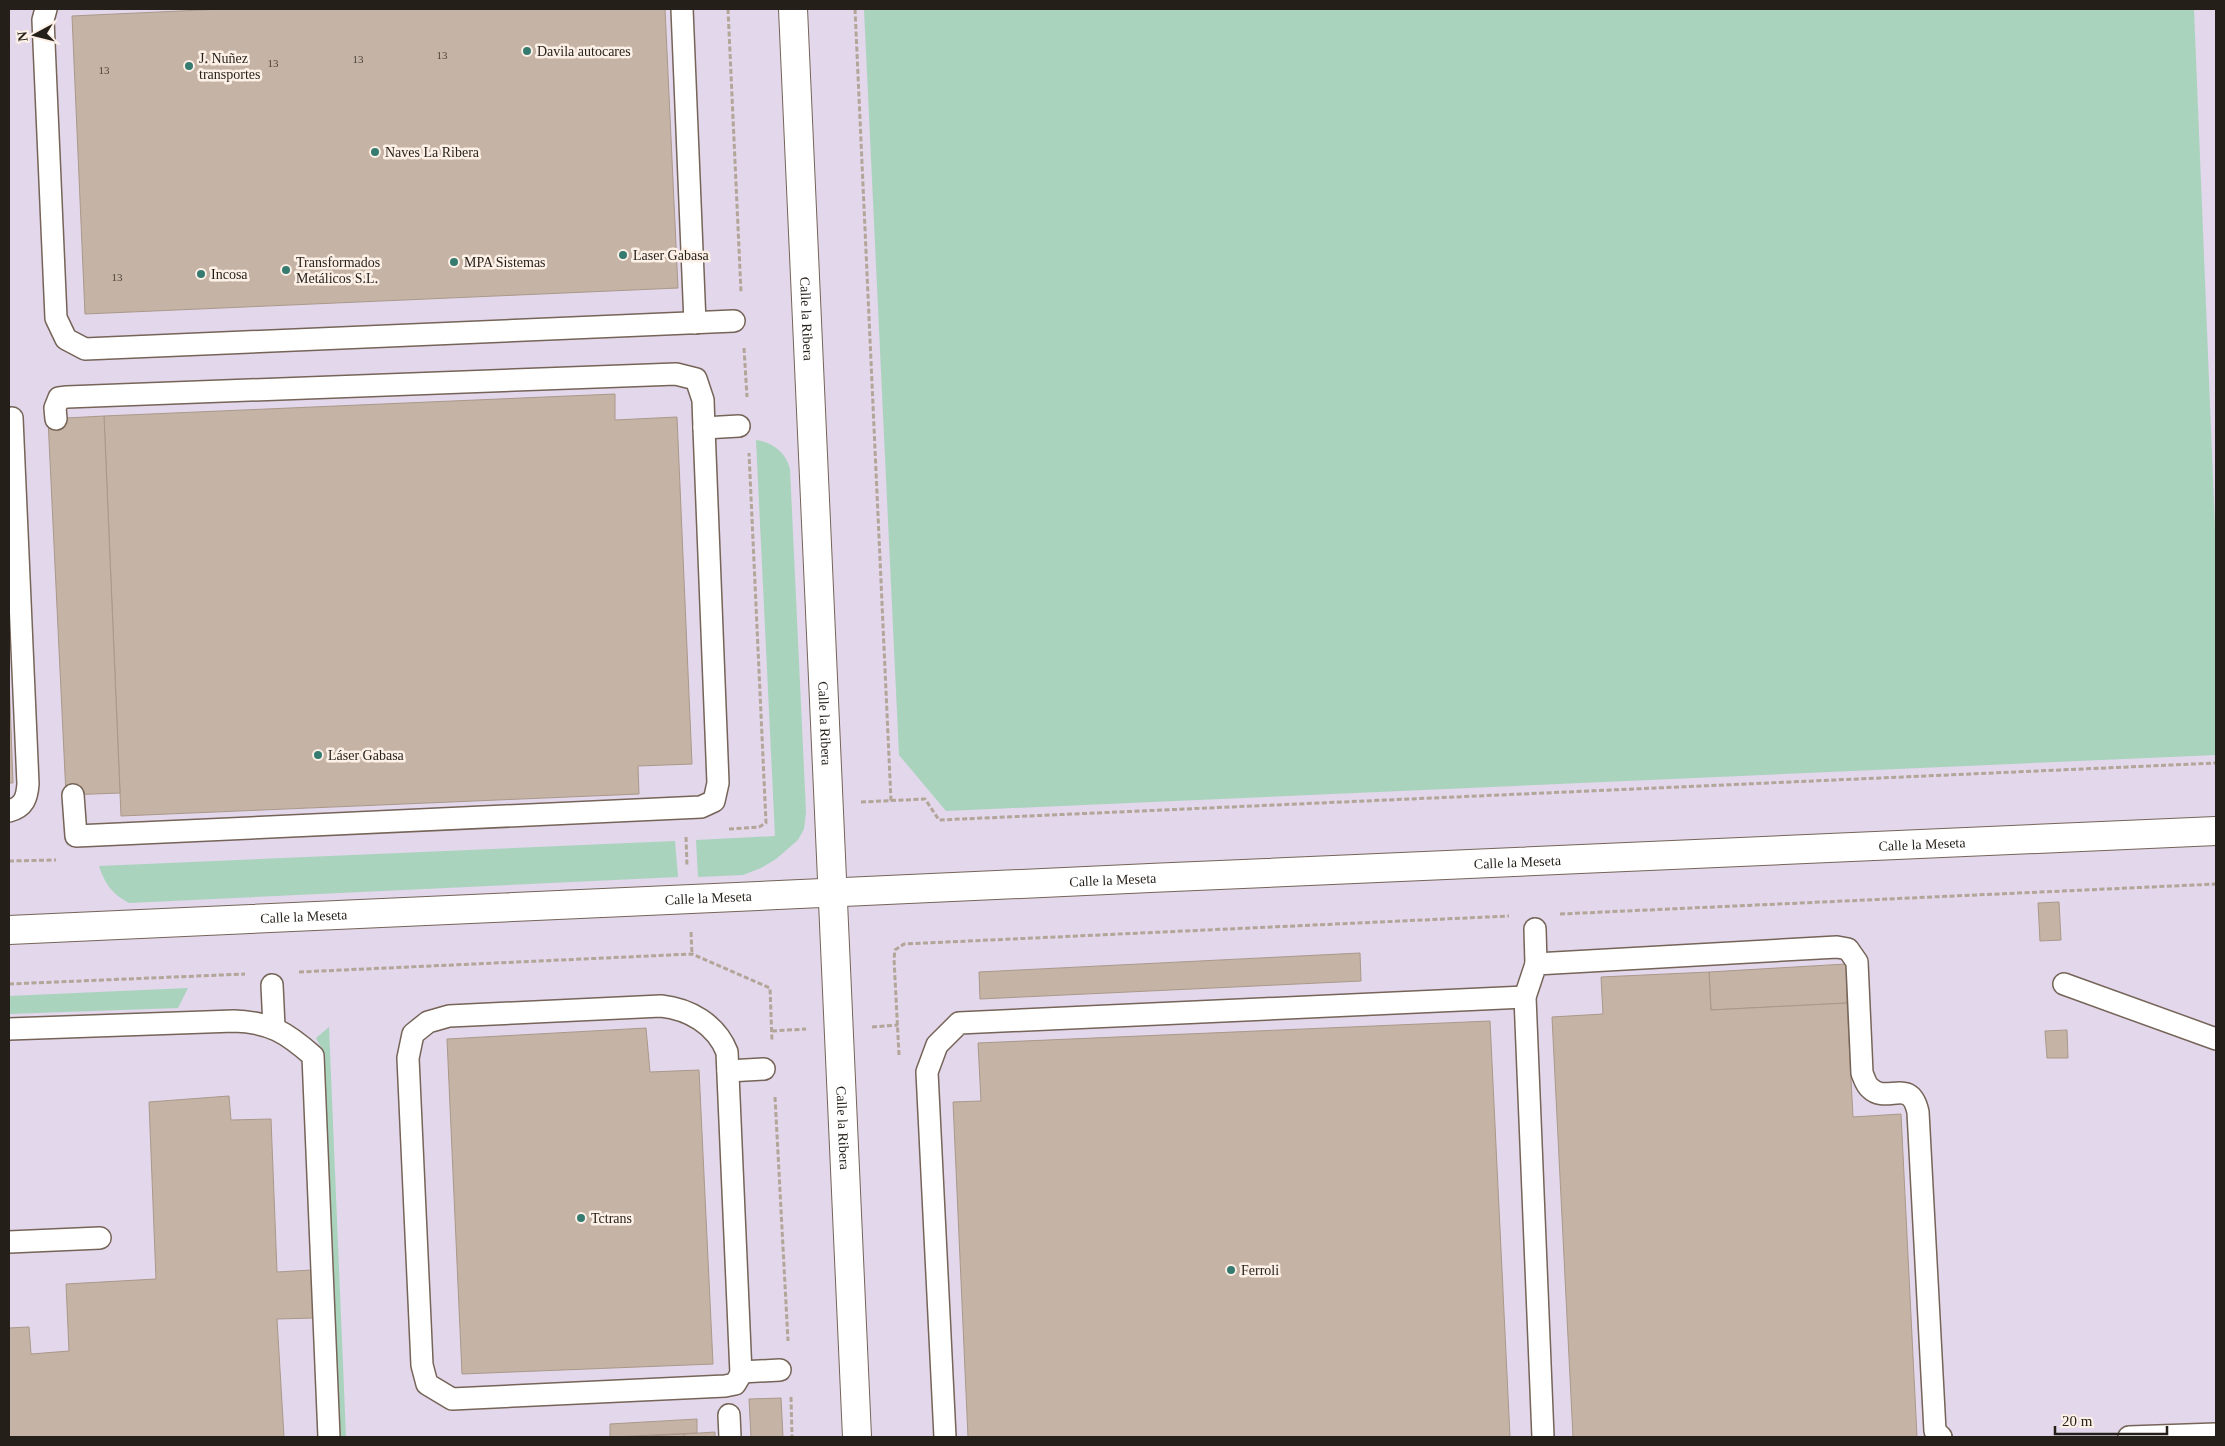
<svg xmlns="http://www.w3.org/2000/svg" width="2225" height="1446" viewBox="0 0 2225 1446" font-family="'Times New Roman',serif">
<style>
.industrial{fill:#e2d7eb}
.green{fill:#a9d3bd}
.building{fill:#c5b3a5;stroke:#aa988a}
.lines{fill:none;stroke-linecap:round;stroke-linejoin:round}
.lane-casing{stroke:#756457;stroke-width:24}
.street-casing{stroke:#756457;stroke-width:30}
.path{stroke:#b4a599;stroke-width:3;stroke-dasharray:5 2.5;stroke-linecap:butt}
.lane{stroke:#fff;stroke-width:21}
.street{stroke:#fff;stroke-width:28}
.poi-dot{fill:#367b70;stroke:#fcf0e7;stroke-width:2}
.labels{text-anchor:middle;stroke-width:5;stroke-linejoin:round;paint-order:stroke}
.number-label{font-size:11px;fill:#4d443c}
.poi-label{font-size:14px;fill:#251f19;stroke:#fcf0e7;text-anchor:start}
.street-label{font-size:14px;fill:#251f19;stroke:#fcf0e7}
</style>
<rect width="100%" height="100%" fill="#f5e2d3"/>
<rect class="industrial" x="9" y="9" width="2207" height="1428"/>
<g class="green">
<path d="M864,9H2194L2216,553V755L946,811L899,755Z"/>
<path d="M756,440C772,442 786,452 790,469L806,812L804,829L798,840L776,859L761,868L743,875L698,877L696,840L775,836Z"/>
<path d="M675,841L678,877L129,903C112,894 105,884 99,866Z"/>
<path d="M188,988L178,1008L9,1014V996Z"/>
<path d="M329,1027L346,1437H338L322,1049L316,1038Z"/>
</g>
<g class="building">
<path d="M223,9H665L678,288L85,314L72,16Z"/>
<path d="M615,394V420L677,417L692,764L638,766L639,794L121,816L104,416Z"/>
<path d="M104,416L120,793L66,795L48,419Z"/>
<path d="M9,676L13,783H9Z"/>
<path d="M2059,902L2061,940L2040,941L2038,903Z"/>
<path d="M1360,953L1361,981L980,999L979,972Z"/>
<path d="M1846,964L1847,1003L1711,1010L1709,972Z"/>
<path d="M1709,972L1711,1010L1847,1003L1853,1117L1901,1114L1917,1437H1573L1552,1017L1603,1014L1601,977Z"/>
<path d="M1490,1021L1510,1437H968L953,1102L981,1101L978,1043Z"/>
<path d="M646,1028L650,1072L699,1070L713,1364L462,1374L447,1039Z"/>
<path d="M2067,1030L2068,1058H2047L2045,1031Z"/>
<path d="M229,1096L231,1120L271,1119L277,1272L312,1270L314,1318L277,1319L284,1437H9V1328L29,1327L31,1354L69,1351L66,1284L156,1279L149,1102Z"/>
<path d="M781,1398L783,1437H751L749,1399Z"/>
<path d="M697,1419V1433L610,1437V1424Z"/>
<path d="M715,1432V1437H684V1434Z"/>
<path d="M684,1434V1437H630Z"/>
</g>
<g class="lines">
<g class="lane-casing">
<g id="lane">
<path d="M46,9L43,20L56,318L66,339L85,349L734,321"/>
<path d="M682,9L695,323"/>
<path d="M56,419L55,408L59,398L67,397L676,374L696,379L703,400L704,428L718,783L714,801L701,807L76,836L73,795"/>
<path d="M704,428L739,426"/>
<path d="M9,811C24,807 27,798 28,784L12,418"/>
<path d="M1535,929L1536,964"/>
<path d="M2064,984L2216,1039"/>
<path d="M272,985L274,1027"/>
<path d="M661,1006C689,1009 716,1024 727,1052L741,1374L735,1384L725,1386L452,1399L427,1384L422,1365L408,1058L413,1034L428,1022L449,1016Z"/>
<path d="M9,1029L234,1021C270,1022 287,1033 313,1056L329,1437"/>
<path d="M728,1071L764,1069"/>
<path d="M9,1242L100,1238"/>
<path d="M741,1372L780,1370"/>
<path d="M729,1415L730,1437"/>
<path d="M945,1437L927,1072L937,1045L959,1023L1525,997"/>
<path d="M1543,1437L1525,997L1536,964L1837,947L1848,949L1857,962L1862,1073C1864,1078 1866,1085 1870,1088C1887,1105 1910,1076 1918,1112L1935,1431L1941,1437"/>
<path d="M2129,1437L2216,1434"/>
</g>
</g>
<g class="street-casing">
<g id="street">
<path id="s1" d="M793,9L857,1437"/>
<path id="s2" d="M9,930C745,895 1480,864 2216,831"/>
</g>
</g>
<g class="path">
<path d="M728,9L741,292"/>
<path d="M855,9L891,801"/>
<path d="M744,348L747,397"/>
<path d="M861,802L925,799L939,820L2216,763"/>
<path d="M729,829L759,827L766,823L749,453"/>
<path d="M686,837L687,866"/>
<path d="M9,861L56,860"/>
<path d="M1560,914L2216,884"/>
<path d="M691,932L692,954"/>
<path d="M299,972L692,954L770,988L772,1041"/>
<path d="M9,984L245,974"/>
<path d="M872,1027L898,1025"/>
<path d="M772,1031L806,1029"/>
<path d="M899,1055L894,959L895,950L904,944L1509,916"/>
<path d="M775,1097L788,1341"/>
<path d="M791,1397L792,1437"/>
</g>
<use href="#lane" class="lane"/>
<use href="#street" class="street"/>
</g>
<g class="poi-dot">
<circle cx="527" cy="51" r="5"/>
<circle cx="189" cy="66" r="5"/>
<circle cx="375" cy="152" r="5"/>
<circle cx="623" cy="255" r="5"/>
<circle cx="454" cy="262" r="5"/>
<circle cx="286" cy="270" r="5"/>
<circle cx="201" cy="274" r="5"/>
<circle cx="318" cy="755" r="5"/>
<circle cx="581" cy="1218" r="5"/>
<circle cx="1231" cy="1270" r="5"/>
</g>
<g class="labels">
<g class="number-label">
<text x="442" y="59">13</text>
<text x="358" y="63">13</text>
<text x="273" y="67">13</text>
<text x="104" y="74">13</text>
<text x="117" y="281">13</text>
</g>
<g class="poi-label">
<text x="537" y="56">Davila autocares</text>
<text x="199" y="63">J. Nuñez<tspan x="199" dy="16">transportes</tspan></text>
<text x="385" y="157">Naves La Ribera</text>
<text x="633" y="260">Laser Gabasa</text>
<text x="296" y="267">Transformados<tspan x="296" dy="16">Metálicos S.L.</tspan></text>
<text x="464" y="267">MPA Sistemas</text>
<text x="211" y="279">Incosa</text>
<text x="328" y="760">Láser Gabasa</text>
<text x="591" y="1223">Tctrans</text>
<text x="1241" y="1275">Ferroli</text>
</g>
<g class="street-label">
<text dy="5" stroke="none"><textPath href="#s1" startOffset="310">Calle la Ribera</textPath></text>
<text dy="5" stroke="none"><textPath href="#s1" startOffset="715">Calle la Ribera</textPath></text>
<text dy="5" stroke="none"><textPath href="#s2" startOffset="1915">Calle la Meseta</textPath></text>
<text dy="5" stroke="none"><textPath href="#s2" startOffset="1510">Calle la Meseta</textPath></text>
<text dy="5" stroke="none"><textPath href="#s2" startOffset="1105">Calle la Meseta</textPath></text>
<text dy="5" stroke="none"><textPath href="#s2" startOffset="700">Calle la Meseta</textPath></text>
<text dy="5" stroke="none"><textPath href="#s2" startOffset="295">Calle la Meseta</textPath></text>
<text dy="5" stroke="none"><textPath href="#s1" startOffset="1120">Calle la Ribera</textPath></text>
</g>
</g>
<rect width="2225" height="1446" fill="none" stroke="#251f19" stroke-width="20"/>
<g transform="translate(35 35) rotate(263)" stroke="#fcf0e7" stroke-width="4" paint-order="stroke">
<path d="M0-4L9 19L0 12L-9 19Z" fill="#251f19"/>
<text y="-8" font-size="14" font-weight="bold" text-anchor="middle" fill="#251f19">N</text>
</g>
<path d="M2055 1426v8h112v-8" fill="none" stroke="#251f19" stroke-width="2.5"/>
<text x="2062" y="1426" font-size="15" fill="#251f19" stroke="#fcf0e7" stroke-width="4" paint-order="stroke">20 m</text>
</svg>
